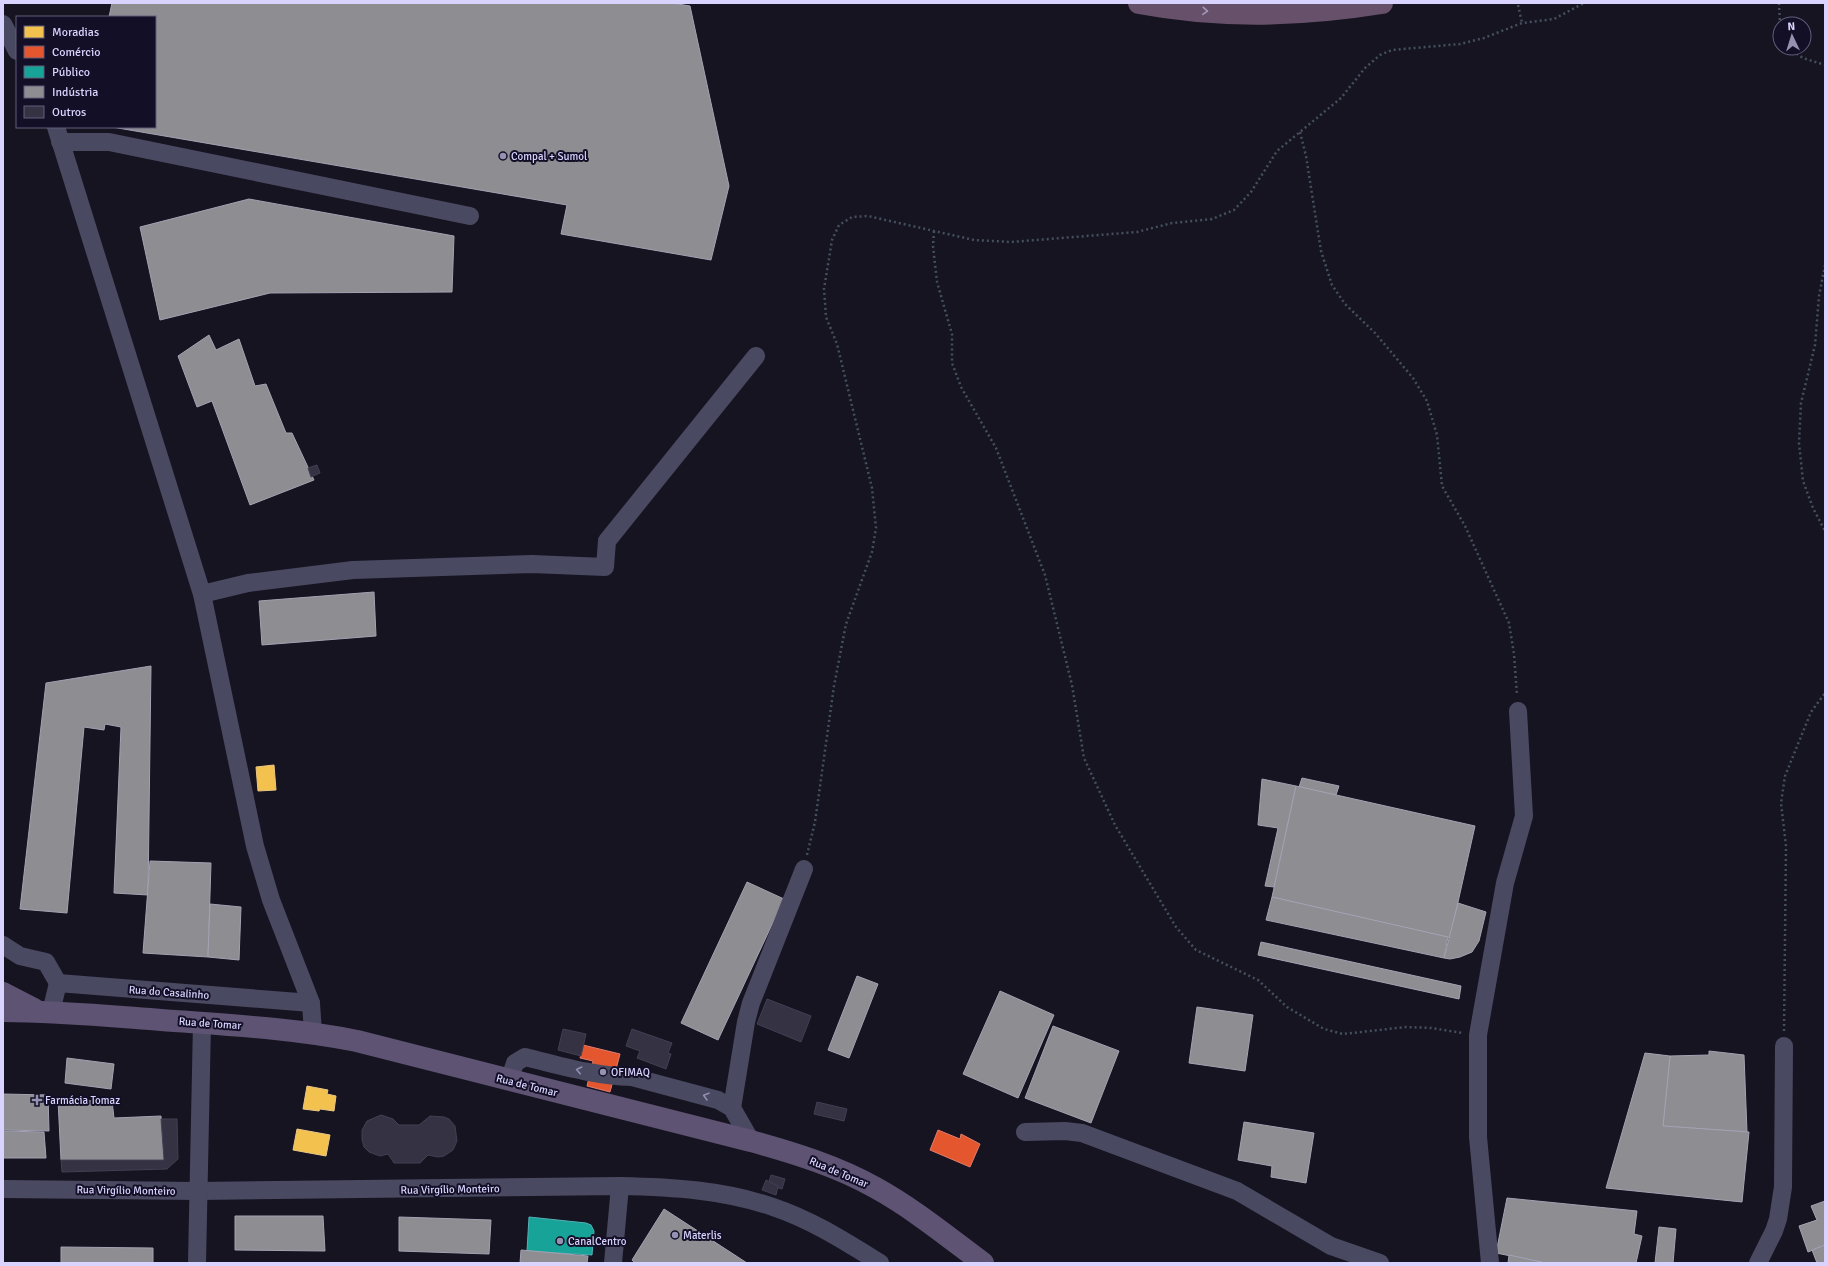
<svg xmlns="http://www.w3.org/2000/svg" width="1828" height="1266" viewBox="0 0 1828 1266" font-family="Signika,sans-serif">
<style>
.homes{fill:#f2c14e;stroke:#eac783}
.shops{fill:#e4572e;stroke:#e17c6d}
.public{fill:#17a398;stroke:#51b2b7}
.industry{fill:#8d8d92;stroke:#a4a2b3}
.building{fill:#343243;stroke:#433f54}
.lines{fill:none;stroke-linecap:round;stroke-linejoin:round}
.path{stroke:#44505f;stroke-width:2.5;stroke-dasharray:2 3;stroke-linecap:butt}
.minor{stroke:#4a4962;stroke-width:18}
.major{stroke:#5e5373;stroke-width:22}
.highway{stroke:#67516a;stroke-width:22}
.oneway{stroke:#a699bc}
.oneway2{stroke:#928eb0}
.poi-dot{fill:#9591b1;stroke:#130f26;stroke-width:1.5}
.labels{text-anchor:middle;stroke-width:4;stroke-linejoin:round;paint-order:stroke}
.poi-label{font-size:11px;fill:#d9d4ff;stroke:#130f26;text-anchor:start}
.street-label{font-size:11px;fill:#d9d4ff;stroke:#130f26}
</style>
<rect width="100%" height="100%" fill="#161421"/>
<g class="homes">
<path d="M274,765L276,790L258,791L256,767Z"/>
<path d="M307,1086L328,1090L327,1094L336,1096L334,1111L320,1109L319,1111L303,1109Z"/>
<path d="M297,1129L330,1135L326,1156L293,1150Z"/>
</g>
<g class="shops">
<path d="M583,1045L620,1054L610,1092L587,1086L593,1061L580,1058Z"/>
<path d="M938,1130L960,1139L961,1134L980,1144L970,1167L930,1150Z"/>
</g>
<path class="public" d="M529,1217L586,1223L591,1225L594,1231L592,1255L527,1251Z"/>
<g class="industry">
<path d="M112,3H672L690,6L729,186L711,260L561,234L567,205L112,127H155V17H109Z"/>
<path d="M249,199L454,236L452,292L270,293L160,320L140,227Z"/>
<path d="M209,335L216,350L239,339L255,386L266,384L286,433H292L314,480L250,505L212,401L197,407L178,356Z"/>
<path d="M374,592L376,636L262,645L259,601Z"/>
<path d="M151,666L148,895L114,893L121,727L105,724L104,730L84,727L67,913L20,909L46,683Z"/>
<path d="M1302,778L1339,786L1336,795L1299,787Z"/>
<path d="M1262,779L1296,786L1274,887L1265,886L1278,828L1258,825Z"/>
<path d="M1296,786L1475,826L1450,938L1272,897Z"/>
<path d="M150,861L211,863L208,957L143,953Z"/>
<path d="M747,882L784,899L718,1040L681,1023Z"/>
<path d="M1272,897L1448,937L1444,958L1266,920Z"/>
<path d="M1458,903L1486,912L1479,941L1472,952L1460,957L1450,959L1444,958Z"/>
<path d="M210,904L241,907L239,960L208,957Z"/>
<path d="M1261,942L1461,986L1459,999L1258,955Z"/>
<path d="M857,976L878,984L849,1058L828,1050Z"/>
<path d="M1000,991L1054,1015L1018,1098L963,1074Z"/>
<path d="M1197,1007L1253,1015L1245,1071L1189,1063Z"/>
<path d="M1053,1026L1119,1051L1091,1123L1025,1098Z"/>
<path d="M1709,1051L1744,1055L1747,1132L1663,1126L1670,1056L1709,1055Z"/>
<path d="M1645,1053L1670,1056L1663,1126L1749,1132L1742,1202L1606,1188Z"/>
<path d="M67,1058L114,1064L111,1089L65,1083Z"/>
<path d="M3,1094L48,1095L49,1131L3,1130Z"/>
<path d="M58,1100L112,1101L114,1118L161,1116L164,1160H61Z"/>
<path d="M1244,1122L1314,1133L1306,1183L1271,1177L1272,1166L1238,1160Z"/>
<path d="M3,1131L44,1132L46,1158H3Z"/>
<path d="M1507,1198L1637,1211L1634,1234L1642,1236L1636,1263H1546L1496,1253Z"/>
<path d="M1825,1201V1245L1808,1252L1799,1226L1817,1220L1811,1206Z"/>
<path d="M664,1209L747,1263H635L632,1260Z"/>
<path d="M235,1216H323L325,1251L235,1250Z"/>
<path d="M399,1217L491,1220L489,1254L399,1251Z"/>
<path d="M1659,1227L1676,1229L1673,1263H1655Z"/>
<path d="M1825,1245V1263H1817L1812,1250Z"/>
<path d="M61,1247L153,1248V1263H61Z"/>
<path d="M521,1250L588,1256L587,1263H520Z"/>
<path d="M1509,1255L1546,1263H1508Z"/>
</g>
<g class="building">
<path d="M317,465L320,473L311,477L308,468Z"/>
<path d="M767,999L811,1016L801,1042L757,1024Z"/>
<path d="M563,1029L586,1034L581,1056L558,1050Z"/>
<path d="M632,1029L672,1043L668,1053L671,1054L666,1069L637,1058L640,1051L626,1046Z"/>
<path d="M817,1102L847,1109L844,1121L814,1114Z"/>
<path d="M381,1115L393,1119L399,1125H419L430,1116L444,1117L449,1119L455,1126L457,1141L453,1150L444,1156L438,1157L428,1155L420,1163H394L388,1154L380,1156L369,1152L364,1147L362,1140V1130L367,1121Z"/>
<path d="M161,1119H177L178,1159L167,1169L62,1172L61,1160H164Z"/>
<path d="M771,1175L785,1179L782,1189L768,1185Z"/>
<path d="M766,1180L778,1186L776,1195L762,1190Z"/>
</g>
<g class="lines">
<g class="path">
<path d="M1779,3L1780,24"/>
<path d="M1518,5L1522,23"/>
<path d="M1788,48L1803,58L1825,65"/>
<path d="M1300,132L1306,156L1321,251L1332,285L1345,304L1375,333L1413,378L1427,401L1437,435L1442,486L1465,526L1509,623L1514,654L1517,695"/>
<path d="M934,231L933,246L937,282L952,334V363L961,387L996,448L1045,575L1072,685L1084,758L1115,825L1176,927L1196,950L1258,980L1287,1007L1324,1029L1343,1034L1406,1027L1431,1028L1463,1033"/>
<path d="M1825,265L1819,296L1815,345L1801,403L1799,443L1803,481L1813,508L1825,531"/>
<path d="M807,855L815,822L834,686L846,624L872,552L876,528L872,488L837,344L826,317L824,289L832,240L839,225L852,217L868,216L974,240L1011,242L1137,232L1172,223L1212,219L1234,210L1251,192L1277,151L1341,98L1365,68L1380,55L1392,50L1460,44L1484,38L1522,23L1554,19L1584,3"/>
<path d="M1784,1031L1786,846L1781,803L1785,776L1811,712L1825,693"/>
</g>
<g class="minor">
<path d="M3,24L17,51"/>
<path d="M56,127L202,594L255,846L271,900L311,1003L313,1033"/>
<path d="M60,142H109L470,216"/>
<path d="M202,594L248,583L353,570L532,564L605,567L607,541L756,356"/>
<path d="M3,945L20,956L46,962L58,983"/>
<path d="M51,1012L58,983L311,1003"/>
<path d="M509,1081L515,1063L525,1057C561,1066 595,1076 632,1077L718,1100L732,1108L751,1141"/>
<path d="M732,1108L746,1022L751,1003L804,869"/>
<path d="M1025,1132L1065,1131L1082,1133L1237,1191L1331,1246L1380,1263"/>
<path d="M3,1189L198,1191L620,1186C672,1187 724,1190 773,1207C812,1220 846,1242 880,1263"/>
<path d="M197,1263L202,1023"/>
<path d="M613,1263L620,1186"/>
<path d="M1490,1263L1478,1137V1035L1505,883L1524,816L1518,711"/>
<path d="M1758,1263L1774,1231L1778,1219L1783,1187L1784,1046"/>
</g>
<g class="major">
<path d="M3,993L34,1009"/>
<path d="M3,1011C56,1011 108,1016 161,1020C227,1025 292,1028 357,1041L751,1141C794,1153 837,1166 876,1188C914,1209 948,1237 983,1263"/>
</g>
<path class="highway" d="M1139,3C1218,18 1302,16 1382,3"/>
</g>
<defs><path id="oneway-chevron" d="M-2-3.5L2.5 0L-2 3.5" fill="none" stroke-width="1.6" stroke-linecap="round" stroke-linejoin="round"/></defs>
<use class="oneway" href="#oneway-chevron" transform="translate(1205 11) rotate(4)"/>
<g class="oneway2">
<use href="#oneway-chevron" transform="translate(579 1070) rotate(-167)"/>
<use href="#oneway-chevron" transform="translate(706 1096) rotate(-164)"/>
</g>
<g class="poi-dot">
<circle cx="503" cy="156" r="4"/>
<circle cx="603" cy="1072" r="4"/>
<path d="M35 1094h4v4h4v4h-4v4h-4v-4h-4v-4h4z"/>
<circle cx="675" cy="1235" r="4"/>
<circle cx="560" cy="1241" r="4"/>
</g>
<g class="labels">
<g class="poi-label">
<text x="511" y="160">Compal + Sumol</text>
<text x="611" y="1076">OFIMAQ</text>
<text x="45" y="1104">Farmácia Tomaz</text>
<text x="683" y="1239">Materlis</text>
<text x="568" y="1245">CanalCentro</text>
</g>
<g class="street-label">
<text transform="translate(169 992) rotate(4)" y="4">Rua do Casalinho</text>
<text transform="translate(210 1023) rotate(4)" y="4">Rua de Tomar</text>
<text transform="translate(527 1085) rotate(14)" y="4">Rua de Tomar</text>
<text transform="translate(839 1172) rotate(23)" y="4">Rua de Tomar</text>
<text transform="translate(450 1189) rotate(-1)" y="4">Rua Virgílio Monteiro</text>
<text transform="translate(126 1190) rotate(1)" y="4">Rua Virgílio Monteiro</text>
</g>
</g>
<rect width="1828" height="1266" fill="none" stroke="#d9d4ff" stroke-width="8"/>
<rect x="16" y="16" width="140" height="112" fill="#130f26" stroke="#625e7d"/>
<rect x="24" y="26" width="20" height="12" fill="#f2c14e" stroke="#625e7d"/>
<text x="52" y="36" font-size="12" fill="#d9d4ff">Moradias</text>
<rect x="24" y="46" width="20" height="12" fill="#e4572e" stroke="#625e7d"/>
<text x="52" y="56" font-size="12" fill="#d9d4ff">Comércio</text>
<rect x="24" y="66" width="20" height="12" fill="#17a398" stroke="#625e7d"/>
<text x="52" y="76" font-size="12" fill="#d9d4ff">Público</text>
<rect x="24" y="86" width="20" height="12" fill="#8d8d92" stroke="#625e7d"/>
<text x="52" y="96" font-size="12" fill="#d9d4ff">Indústria</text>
<rect x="24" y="106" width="20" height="12" fill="#343243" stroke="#625e7d"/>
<text x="52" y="116" font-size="12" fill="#d9d4ff">Outros</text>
<g transform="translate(1792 36) rotate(356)"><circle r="19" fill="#130f26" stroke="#625e7d"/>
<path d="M0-3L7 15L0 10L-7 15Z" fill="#9591b1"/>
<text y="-6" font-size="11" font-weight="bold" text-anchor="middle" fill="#d9d4ff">N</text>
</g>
</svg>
